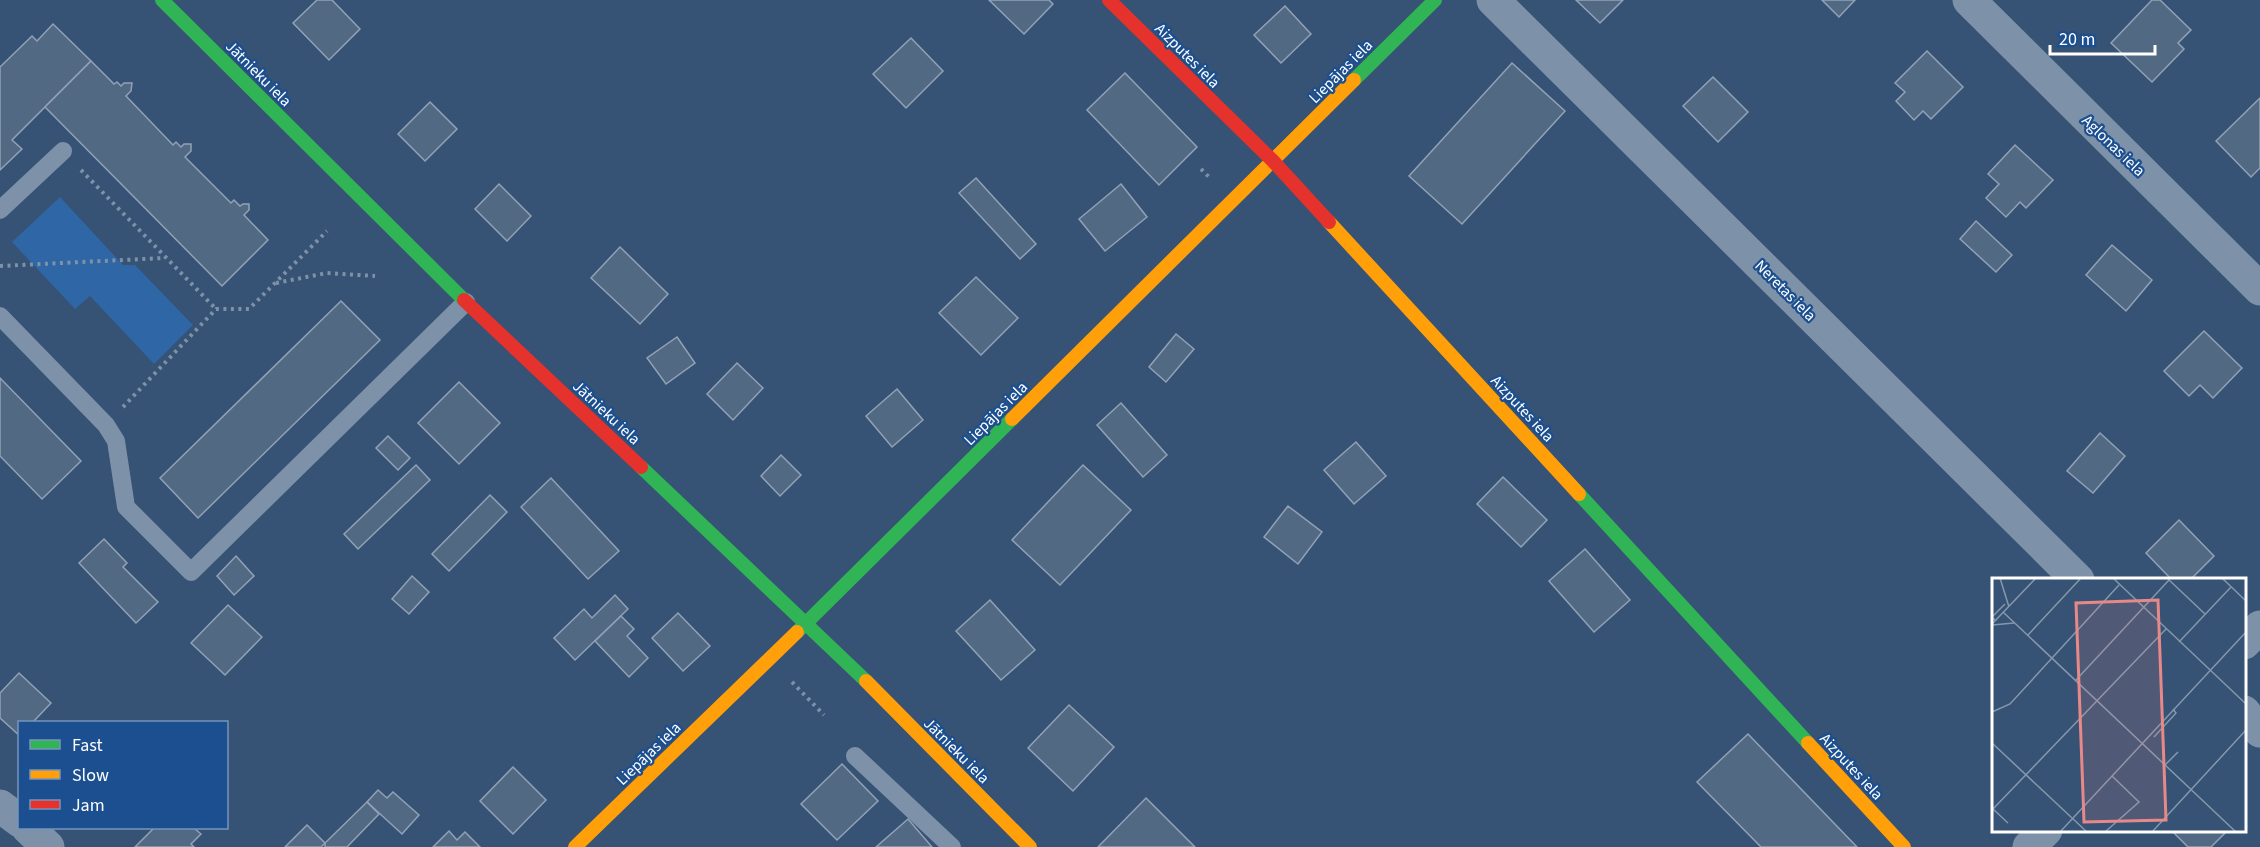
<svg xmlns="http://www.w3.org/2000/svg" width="2260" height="847" viewBox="0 0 2260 847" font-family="'Source Sans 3',sans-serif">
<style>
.green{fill:#2f66a5}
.building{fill:#526984;stroke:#92a2b6;stroke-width:1.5}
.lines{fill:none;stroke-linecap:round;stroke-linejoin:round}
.path{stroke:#7d92a8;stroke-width:4;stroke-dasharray:3 4.5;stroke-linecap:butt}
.lane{stroke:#7d92a8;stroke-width:18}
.street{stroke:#7d92a8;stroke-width:33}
.fast{stroke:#30b455;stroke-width:14}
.slow{stroke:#ff9f0a;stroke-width:14}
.jam{stroke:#e5322d;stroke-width:14}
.labels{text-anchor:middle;stroke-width:4.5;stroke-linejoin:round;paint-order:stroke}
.street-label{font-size:16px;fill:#fff;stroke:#1b4f8f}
.inset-road{fill:none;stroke:#8697ac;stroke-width:1.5}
.view{fill:#e88989;fill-opacity:0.15;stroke:#e88989;stroke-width:3}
.inset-edge{fill:none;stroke:#fff;stroke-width:3}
</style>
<rect width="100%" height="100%" fill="#365274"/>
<path class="green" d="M60,197L123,265H135L193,325L154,364L90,296L75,309L12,242Z"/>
<g class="building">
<path d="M317,0H332L360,29L329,60L293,23Z"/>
<path d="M989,0H1049L1053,4L1024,34Z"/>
<path d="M1576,0H1623L1600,23Z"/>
<path d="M1822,0H1855L1839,17Z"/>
<path d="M2152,0H2160L2191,30L2178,43L2184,49L2152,82L2111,43Z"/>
<path d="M1285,6L1311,34L1281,63L1254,35Z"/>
<path d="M53,24L91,61L12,140L22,149L0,170V67L32,36L37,41Z"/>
<path d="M911,38L943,71L906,108L873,74Z"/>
<path d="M1927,51L1963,87L1931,119L1923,111L1914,120L1896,101L1905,92L1895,83Z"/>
<path d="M91,61L114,84L117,82L121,86L124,83H132L131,91L126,96L173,145L176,142L181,147L184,144H191V151L185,157L231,203L234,200L240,206L243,204H249V210L244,215L268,240L222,286L45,107Z"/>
<path d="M1512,63L1565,111L1462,224L1409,176Z"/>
<path d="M1125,73L1197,147L1159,185L1087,110Z"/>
<path d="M1713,77L1748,112L1718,142L1683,106Z"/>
<path d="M2260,98V168L2251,177L2216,141Z"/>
<path d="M430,102L457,129L425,161L398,134Z"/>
<path d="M2015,145L2053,180L2026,208L2020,202L2006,217L1986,198L1999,184L1988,174Z"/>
<path d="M976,178L1036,244L1020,259L959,193Z"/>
<path d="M499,184L531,216L507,241L475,209Z"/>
<path d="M1121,184L1147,217L1105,251L1079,219Z"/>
<path d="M1976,221L2012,255L1996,272L1960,239Z"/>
<path d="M2112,245L2152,280L2126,311L2086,275Z"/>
<path d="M620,247L668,294L640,324L591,278Z"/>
<path d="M976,277L1018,318L981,355L939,313Z"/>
<path d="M341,301L380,340L198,518L160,478Z"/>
<path d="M2204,331L2242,368L2213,398L2200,385L2189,396L2164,371Z"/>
<path d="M1176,334L1194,349L1166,382L1149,367Z"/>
<path d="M677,337L695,363L666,384L647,358Z"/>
<path d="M737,363L763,388L733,420L707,394Z"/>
<path d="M0,378L81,461L42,499L0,456Z"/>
<path d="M459,382L500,423L459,464L418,423Z"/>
<path d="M897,389L923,420L892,447L866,416Z"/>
<path d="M1121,403L1167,455L1143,477L1097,425Z"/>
<path d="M2100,433L2125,456L2093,493L2067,471Z"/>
<path d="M388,436L410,458L398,470L376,448Z"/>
<path d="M1356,442L1386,476L1354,504L1324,470Z"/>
<path d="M781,455L801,475L780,496L761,476Z"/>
<path d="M416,465L430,480L358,549L344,534Z"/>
<path d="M1083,465L1131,510L1060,585L1012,540Z"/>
<path d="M1503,477L1547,520L1521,547L1477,504Z"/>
<path d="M551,478L619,551L588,579L521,507Z"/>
<path d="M490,495L507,512L449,571L432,554Z"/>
<path d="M1288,506L1322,532L1298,564L1264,537Z"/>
<path d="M2179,520L2214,556L2190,580H2172L2146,553Z"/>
<path d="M104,539L127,563L123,567L158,602L136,623L79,563Z"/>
<path d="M1585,549L1630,600L1594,632L1549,581Z"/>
<path d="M236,556L254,576L234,595L217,576Z"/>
<path d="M412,576L429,592L409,614L392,599Z"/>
<path d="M615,595L628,609L575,660L554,638L584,609L592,618Z"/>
<path d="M990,600L1035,650L1001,680L956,631Z"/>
<path d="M228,605L262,637L225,675L191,643Z"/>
<path d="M678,613L710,646L683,671L652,638Z"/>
<path d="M621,616L634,629L627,636L648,658L629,677L595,641Z"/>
<path d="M19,673L51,703L33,722H20V736L0,718V693Z"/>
<path d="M1069,705L1114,747L1073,791L1028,748Z"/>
<path d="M1748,734L1857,847H1761L1697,782Z"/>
<path d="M842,764L878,801L837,840L801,804Z"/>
<path d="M513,767L546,800L513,834L480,801Z"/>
<path d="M378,790L387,798L393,792L419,815L402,834L367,802Z"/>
<path d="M1146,798L1195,847H1098Z"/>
<path d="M367,802L379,814L347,847H325V843Z"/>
<path d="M908,819L932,847H876Z"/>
<path d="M307,825L325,843L321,847H285Z"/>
<path d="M154,828H194L201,834L191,844L194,847H135Z"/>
<path d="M2171,830H2228L2211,847H2188Z"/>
<path d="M449,831L457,840L465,832L480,847H433Z"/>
</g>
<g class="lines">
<g class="path">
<path d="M1201,169L1209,177"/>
<path d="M81,170L216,309"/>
<path d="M0,266L164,258"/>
<path d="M276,283L327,273L375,276"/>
<path d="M123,407L216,309H249L327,231"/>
<path d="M792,682L824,715"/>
</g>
<g class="lane">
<path d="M0,210L63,151"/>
<path d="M0,316L106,425L116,441L126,507L191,572L466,302"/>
<path d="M855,756L952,847"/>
</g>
<g class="street">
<path d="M1493,0L2078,580"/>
<path d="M1969,0L2260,289"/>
<path d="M2244,643L2260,627"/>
<path d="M2244,712L2260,731"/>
<path d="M0,806L20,821"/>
<path d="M28,828L48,847"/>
<path d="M2029,847L2046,830"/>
</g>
<g class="fast">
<path d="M162,0L464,300"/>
<path d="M1354,80L1435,0"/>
<path d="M641,467L866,681"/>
<path d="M1579,494L1808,743"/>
<path d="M797,632L1012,419"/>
</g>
<g class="slow">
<path d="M1329,222L1579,494"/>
<path d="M1012,419L1354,80"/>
<path d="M866,681L1030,847"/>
<path d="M1808,743L1904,847"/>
<path d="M575,847L797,632"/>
</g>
<g class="jam">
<path d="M1109,0L1273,161L1329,222"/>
<path d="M464,300L641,467"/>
</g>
</g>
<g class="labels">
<g class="street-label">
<text transform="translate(1188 55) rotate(45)" y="6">Aizputes iela</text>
<text transform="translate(1340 71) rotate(-45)" y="6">Liepājas iela</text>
<text transform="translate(259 73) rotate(45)" y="6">Jātnieku iela</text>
<text transform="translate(2114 145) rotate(44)" y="6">Aglonas iela</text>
<text transform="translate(1786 290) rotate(45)" y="6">Neretas iela</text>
<text transform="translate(1523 408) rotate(47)" y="6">Aizputes iela</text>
<text transform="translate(607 412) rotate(43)" y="6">Jātnieku iela</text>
<text transform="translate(995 413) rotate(-45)" y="6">Liepājas iela</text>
<text transform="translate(957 750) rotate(45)" y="6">Jātnieku iela</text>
<text transform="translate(648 753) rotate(-44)" y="6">Liepājas iela</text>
<text transform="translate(1852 766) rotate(47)" y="6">Aizputes iela</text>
</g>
</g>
<g transform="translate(1992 578)">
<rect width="254" height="254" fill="#365274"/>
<path class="inset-road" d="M8,0L17,29M121,0L254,126M230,0L254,23M176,1L213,36M11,34L244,254M4,43L0,39L13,26M0,46L44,0M0,47L22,45M36,57L89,0M187,64L239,9M84,102L177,2M0,134L18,126L127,7M162,159L184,135L181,131M0,165L95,254M173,187L186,174M1,231L16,245M0,232L174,51M68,254L254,54M113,254L147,224L120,198M160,254L254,152"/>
<path class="view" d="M166,22L174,242L92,244L84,25Z"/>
<rect width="254" height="254" class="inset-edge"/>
</g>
<rect x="18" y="721" width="210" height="108" fill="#1b4f8f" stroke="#7695bc" stroke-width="1.5"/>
<rect x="30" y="740" width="30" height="9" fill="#30b455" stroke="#7695bc" stroke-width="1.5"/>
<text x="72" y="751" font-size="18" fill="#ffffff">Fast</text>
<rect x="30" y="770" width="30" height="9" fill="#ff9f0a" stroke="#7695bc" stroke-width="1.5"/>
<text x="72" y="781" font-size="18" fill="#ffffff">Slow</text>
<rect x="30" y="800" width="30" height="9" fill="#e5322d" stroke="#7695bc" stroke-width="1.5"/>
<text x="72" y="811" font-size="18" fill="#ffffff">Jam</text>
<path d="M2050 45v9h105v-9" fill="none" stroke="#ffffff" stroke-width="3"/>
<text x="2059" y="45" font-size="18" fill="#ffffff" stroke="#1b4f8f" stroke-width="4.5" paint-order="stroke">20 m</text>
</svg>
